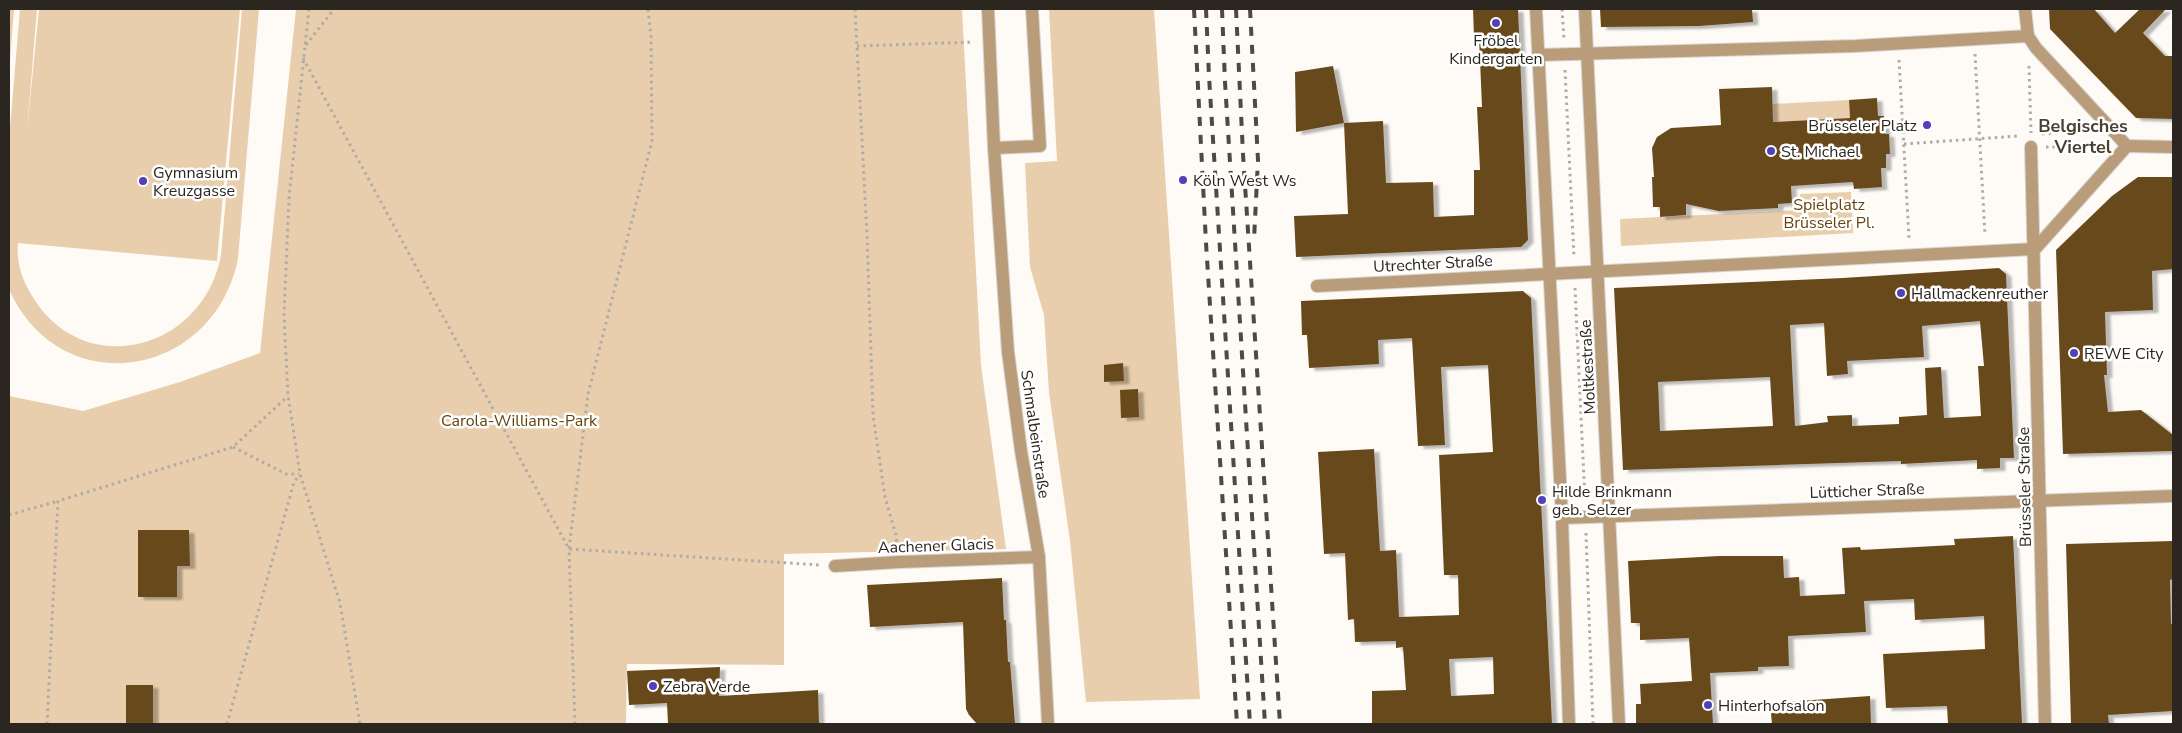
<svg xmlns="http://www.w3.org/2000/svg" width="2182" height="733" viewBox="0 0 2182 733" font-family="'Nunito Sans',sans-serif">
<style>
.green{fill:#e8ceac}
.building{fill:#684a1f;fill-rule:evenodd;filter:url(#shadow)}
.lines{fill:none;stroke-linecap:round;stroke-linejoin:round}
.minor-casing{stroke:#d8d5d0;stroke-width:14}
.path{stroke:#afaba6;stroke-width:3;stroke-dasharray:2.5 4;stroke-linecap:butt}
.minor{stroke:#b99d7a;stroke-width:12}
.rail{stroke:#4e4943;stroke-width:4;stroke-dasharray:9 9;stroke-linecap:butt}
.poi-dot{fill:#5240b8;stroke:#fff;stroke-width:2}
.labels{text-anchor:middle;stroke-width:5;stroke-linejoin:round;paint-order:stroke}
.poi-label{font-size:16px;fill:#2b261f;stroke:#fff;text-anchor:start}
.park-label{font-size:16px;fill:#65430c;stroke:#fff}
.street-label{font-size:16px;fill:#2b261f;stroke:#fff}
.neighbourhood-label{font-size:18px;font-weight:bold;fill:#4b4032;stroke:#fff}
</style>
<defs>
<filter id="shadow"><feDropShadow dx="5.5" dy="3" stdDeviation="1" flood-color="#0004"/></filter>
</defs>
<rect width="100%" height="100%" fill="#fefbf7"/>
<g class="green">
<path d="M9,9H14L9,74Z"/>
<path d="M20,9H37L27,131L39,9H240L217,261L18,243C16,262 22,279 31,294C81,382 203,352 221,255L242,9H259L238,259C213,380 59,403 9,289V140Z"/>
<path d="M296,9H962L981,365L1006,549L784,554V665L627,664L626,724H9V396L83,411L180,382L260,353Z"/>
<path d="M1049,9H1154L1200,699L1086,702L1070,541L1049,393L1044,315L1030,267L1025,163L1057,161Z"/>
<path d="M1849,100L1850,118L1773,122L1772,104Z"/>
<path d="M1851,192L1853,233L1621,246L1620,219L1800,210V194Z"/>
</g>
<g class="building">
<path d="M1473,9H1518L1528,240L1521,247L1296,257L1294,216L1348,214L1344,123L1383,121L1386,183L1433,182L1434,217L1474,215V170H1480L1477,107H1482L1479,37H1474Z"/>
<path d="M1600,9H1752L1753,22L1699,26L1601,27Z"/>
<path d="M2049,9H2094L2115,33L2140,9H2166L2143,33L2165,56H2173V119L2136,118L2050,29Z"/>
<path d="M1333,66L1344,123L1296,132L1295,72Z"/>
<path d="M1772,87L1773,122L1850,118L1849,100L1877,98L1878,116H1884L1885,134H1889L1890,154H1886V168H1881L1882,187L1854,189L1853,182L1791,186L1792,203L1778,204V208L1719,211L1686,204V215L1660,217V207H1653L1652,177H1654L1652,148L1657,137L1671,128L1721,125L1719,89Z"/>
<path d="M2138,177H2173V269L2152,271L2153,310L2105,312L2107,375H2104L2108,412L2141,410L2173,435V451L2063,454L2056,250L2112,196Z"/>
<path d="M1999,268L2006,274L2014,458H2000V468L1977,469V460L1901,464V461L1623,470L1614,288L1843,278ZM1980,321L1984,366H1978L1981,416L1944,418L1941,367L1925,368L1927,415L1899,417V424L1852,426V415L1827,416L1828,422L1795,426L1790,325L1824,323L1827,376L1848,374L1847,361L1924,357L1922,326ZM1770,377L1773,426L1660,431L1658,382Z"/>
<path d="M1523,291L1531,298L1552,724H1372V691L1406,690L1403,647L1396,648V641L1355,642L1354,619L1348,620L1345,553L1324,554L1318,452L1374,449L1380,551L1396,550L1399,617L1459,615L1458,575H1444L1439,455L1493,452L1488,365L1441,367L1445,445L1418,446L1412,338L1378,340L1379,364L1309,368L1307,335H1302L1301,301ZM1493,657L1494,694L1451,696L1449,659Z"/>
<path d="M1123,363L1124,381L1104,382V365Z"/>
<path d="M1138,389L1139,417L1121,418L1120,390Z"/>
<path d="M138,530H189L190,566H177V597H138Z"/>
<path d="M2013,536L2022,724H1948L1947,706L1886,708L1883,654L1985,649L1984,616L1915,620L1914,599L1864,601L1866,632L1788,636L1789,666L1758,667V671L1710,673L1713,724H1636V704H1641L1640,684L1692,681L1689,638L1640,640V623H1631L1628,561L1719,556H1783L1784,578L1799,577L1800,596L1845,594L1842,548L1860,547L1861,550L1935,546L1955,545L1954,539Z"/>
<path d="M2173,541V579L2170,580L2171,624H2173V711L2108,715L2109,724H2071L2066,544Z"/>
<path d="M1002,578L1004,620H1006L1008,662H1010L1015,724H977L969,715L966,709L963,622L870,627L867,585Z"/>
<path d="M720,667L719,696L818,690L819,724H668L667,703L629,705L627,671Z"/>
<rect x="126" y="685" width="27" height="39"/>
<path d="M1870,696L1871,724H1772L1770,703Z"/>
</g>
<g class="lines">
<g class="minor-casing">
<g id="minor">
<path d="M988,9L994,148L1008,352L1021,451L1039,557L1048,724"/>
<path d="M1536,9L1562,518L1569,724"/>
<path d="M1585,9L1619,724"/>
<path d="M2025,9L2028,36L2036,48L2127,146"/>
<path d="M1538,55L1855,46L2028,36"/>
<path d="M2127,146L2173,147"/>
<path d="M2031,147L2045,724"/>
<path d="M994,148L1040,146L1032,9"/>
<path d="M1317,286L2035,249L2127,146"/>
<path d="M1562,518L2173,496"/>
<path d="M835,566L899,562L1039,557"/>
</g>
</g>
<g class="path">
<path d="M309,9L289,198L284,314L288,395L300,474L340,603L360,724"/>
<path d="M855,9L867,234L873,415L885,497L896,535L897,545"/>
<path d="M1562,9L1564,39"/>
<path d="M306,45L334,9"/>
<path d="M857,46L974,42"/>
<path d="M1975,54L1985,235"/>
<path d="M303,58L569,549L820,565"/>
<path d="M1899,60L1909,238"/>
<path d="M2029,66L2031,133"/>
<path d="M1565,70L1574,257"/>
<path d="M2042,134L2090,130"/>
<path d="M1904,144L2018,136"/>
<path d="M2046,147L2105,146"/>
<path d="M1575,288L1585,501"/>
<path d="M233,447L286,474H299"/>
<path d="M9,515L58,501"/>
<path d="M1586,533L1593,724"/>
<path d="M47,724L58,501L233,447L288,396"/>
<path d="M227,724L294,482L299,475"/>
<path d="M575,724L569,549L588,394L652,141L651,36L648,9"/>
</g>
<use href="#minor" class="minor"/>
<g class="rail">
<path d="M1194,9L1206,243L1237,724"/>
<path d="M1206,9L1209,76L1250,724"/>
<path d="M1222,9L1225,82L1265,724"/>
<path d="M1236,9L1243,154L1280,724"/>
<path d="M1250,9L1258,160L1254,240"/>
</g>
</g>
<g class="poi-dot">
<circle cx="1496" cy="23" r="5"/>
<circle cx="1927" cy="125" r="5"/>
<circle cx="1771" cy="151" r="5"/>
<circle cx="1183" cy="180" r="5"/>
<circle cx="143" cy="181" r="5"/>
<circle cx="1901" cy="293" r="5"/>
<circle cx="2074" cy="353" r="5"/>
<circle cx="1542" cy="500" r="5"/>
<circle cx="653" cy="686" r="5"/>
<circle cx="1708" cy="705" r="5"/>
</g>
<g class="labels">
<g class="poi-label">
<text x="1496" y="46" text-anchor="middle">Fröbel<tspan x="1496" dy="18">Kindergarten</tspan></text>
<text x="1917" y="131" text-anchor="end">Brüsseler Platz</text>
<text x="1781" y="157">St. Michael</text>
<text x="153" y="178">Gymnasium<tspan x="153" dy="18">Kreuzgasse</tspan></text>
<text x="1193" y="186">Köln West Ws</text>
<text x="1911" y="299">Hallmackenreuther</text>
<text x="2084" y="359">REWE City</text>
<text x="1552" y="497">Hilde Brinkmann<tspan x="1552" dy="18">geb. Selzer</tspan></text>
<text x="663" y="692">Zebra Verde</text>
<text x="1718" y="711">Hinterhofsalon</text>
</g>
<g class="park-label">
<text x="1829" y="210">Spielplatz<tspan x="1829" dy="18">Brüsseler Pl.</tspan></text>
<text x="519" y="426">Carola-Williams-Park</text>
</g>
<g class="street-label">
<text transform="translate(1433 263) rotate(-3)" y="6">Utrechter Straße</text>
<text transform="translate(1587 367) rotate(-93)" y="6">Moltkestraße</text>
<text transform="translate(1036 434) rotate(82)" y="6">Schmalbeinstraße</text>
<text transform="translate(2024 487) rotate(-91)" y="6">Brüsseler Straße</text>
<text transform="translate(1867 490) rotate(-2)" y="6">Lütticher Straße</text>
<text transform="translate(936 545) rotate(-2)" y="6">Aachener Glacis</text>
</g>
<g class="neighbourhood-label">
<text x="2083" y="132">Belgisches<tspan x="2083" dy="21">Viertel</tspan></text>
</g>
</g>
<rect width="2182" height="733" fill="none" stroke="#2b261f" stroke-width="20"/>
</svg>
